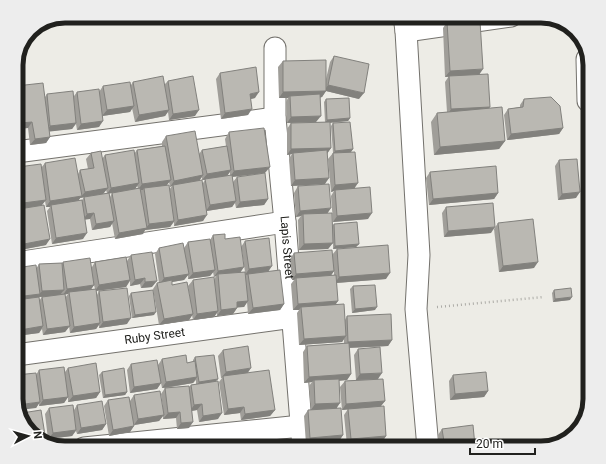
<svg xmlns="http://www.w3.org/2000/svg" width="606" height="464" viewBox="0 0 606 464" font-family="Roboto,sans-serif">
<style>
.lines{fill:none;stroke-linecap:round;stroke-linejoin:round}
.minor-casing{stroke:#74726d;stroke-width:23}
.path{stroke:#acaba6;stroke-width:2.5;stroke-dasharray:1 3;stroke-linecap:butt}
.minor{stroke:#fff;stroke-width:21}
.wall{fill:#a09e99;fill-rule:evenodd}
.shaded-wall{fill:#82817d}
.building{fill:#bab8b2;stroke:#82817d}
.labels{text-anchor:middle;stroke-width:3.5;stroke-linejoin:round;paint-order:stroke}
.street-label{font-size:12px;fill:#21211e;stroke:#fff}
.rim{fill:none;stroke:#21211e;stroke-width:5}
</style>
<rect width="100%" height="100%" fill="#edece6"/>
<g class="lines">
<g class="minor-casing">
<g id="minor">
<path d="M404,16L406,31L419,255L416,309L428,448"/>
<path d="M406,31L511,16"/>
<path id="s1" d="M275,48V118L285,222L303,448"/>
<path d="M587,59L588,101"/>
<path d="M16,152L275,118"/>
<path d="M16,263L285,222"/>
<path id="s2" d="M16,355L293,317"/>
<path d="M84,448L301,426"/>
</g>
</g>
<path class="path" d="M437,307L544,297"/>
<use href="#minor" class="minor"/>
</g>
<g class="wall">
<path d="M447,22L479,74L489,109L505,141L499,149L434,155L431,122L437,113L447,112L445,82L449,76L445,77L443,28Z"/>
<path d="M334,56L359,99L326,91L322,97L320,98L316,122L287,123L286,102L288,98H279L278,67L283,61L326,79L330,62Z"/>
<path d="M220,73L255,98L251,99L248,115L221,119L216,79Z"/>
<path d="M168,81L195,116L169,120L168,112L165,116L135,122L132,108L130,112L102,116L99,127L77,130L76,124L72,129L49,131L50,137L46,143L30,145L28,128L16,129V86L45,97L47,94L74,96L77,92H99L103,86L131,85L133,82L164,85Z"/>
<path d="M326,99L350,118L348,121L330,123L331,148L327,153L325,184L291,186L289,159L292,154L287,155V129L291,123L325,122L324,102Z"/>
<path d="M524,99L563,128L559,134L507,140L504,115L508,109L520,107V105Z"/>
<path d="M333,123L353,149L351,152L355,188L368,219L333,222L331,196L334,191L331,192L328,159L333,153L331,126Z"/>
<path d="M229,132L265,173L233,177V182L237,177L268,199L264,205L236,208L235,203L232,207L207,211L203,221L174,226V222L170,227L145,230L143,234L115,239L112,223L110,227L92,230L90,219H85L83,239L52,244L47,211L50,207H46L45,201L42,205L46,245L20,250L19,245L16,250V213L19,209L18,201L16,204V170L18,167L41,168L45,163L78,174L80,170L88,169L86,159L91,153L102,159L105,155L134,154L137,150L162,146V142L166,136L199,154L202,150L226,146L225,139ZM230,172V176L215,178L227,176ZM202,177V180H205L203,183L199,181ZM169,182L170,187L172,186L169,190L167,185ZM137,186L138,188L112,193L110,197L109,193L135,189ZM106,190L107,193L103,194ZM84,197L82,200L78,201L80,198Z"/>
<path d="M559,160L576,198L558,200L555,166Z"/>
<path d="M430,172L498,193L494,199L429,205L426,178Z"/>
<path d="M298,186L327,213L332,226L334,224L359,244L356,247L333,249V242L328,249L299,250L298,220L301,216L296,217L294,193Z"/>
<path d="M446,207L491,233L444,237L442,213Z"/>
<path d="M498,223L534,268L499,272L494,229Z"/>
<path d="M213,235L225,239L241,247L245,241L268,271L284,304L280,310L248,314L247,302L244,307H237V308L233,314L217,316V313L214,317L193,320L192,315L189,320L159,325L153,289L157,283H159L155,254L159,248H184L188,242L210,240ZM242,251L245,272H240ZM213,272L214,277L216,276L214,280H193L188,286L190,298L172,285V282L184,280L188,275V279L210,276Z"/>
<path d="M337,249L386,279L337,283L336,304L345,320L347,316L392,340L388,346L350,348L351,374L347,380L339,381L337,408L343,435L339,441L306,444L304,416L308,410H311L309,386L312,382L304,383L303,352L307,346L344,344V339L342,342L299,345L297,313L299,310H293L291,284L294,280H292L290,259L294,253L332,255ZM334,271V275H331Z"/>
<path d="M131,255L152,287L141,288L140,284L130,286V281L126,287L96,291L97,295L99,291L127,324L99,328V325L96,329L70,333L69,326L65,332L43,335L42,329L39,333L16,336V268L36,269L39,264L62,263L63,262L92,267L95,262L127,261ZM94,285L95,289H91ZM65,294H68L65,298ZM39,297H46H42L39,301Z"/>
<path d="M353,286L375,310L352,313L350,289Z"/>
<path d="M554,290L570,300L553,302L552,293Z"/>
<path d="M131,293L154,315L132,318L129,296Z"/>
<path d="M358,349L378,379L385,401L381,406L386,436L382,442L347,445L344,415L348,409L342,410L340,387L345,381L356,380L354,355Z"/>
<path d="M223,350L248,373L275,410L270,416L241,420L240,413L224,415L219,382L222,378H221L218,356Z"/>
<path d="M195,357L218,379L216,381L218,419L199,422L197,410L192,411L189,428L177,429L176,418L163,419V415L159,421L134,425L130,432L109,436L104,406L108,400L130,401L134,395L163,408L161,394L165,388H162L161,383L157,389L130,393L127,370L131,364L158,365L162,359L187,363L193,362V360ZM196,380V384L191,385L189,387L166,388L193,383Z"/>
<path d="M68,368L100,392L96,398L68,402V397L64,403L39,406V403L36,408V375L39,370L65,372Z"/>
<path d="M102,372L127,392L125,395L103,398L99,375Z"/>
<path d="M453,375L488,391L484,397L450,400L449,381Z"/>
<path d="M77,405L106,424L102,430L77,434L76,431L72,436L48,439L45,414L49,408L74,410Z"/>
<path d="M442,429L475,446L474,448H440L438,435Z"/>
<path d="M226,444L243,448H212L224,447Z"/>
</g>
<g class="shaded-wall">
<path d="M483,69L479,75L445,77L450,71Z"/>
<path d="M328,85L364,93L359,99L326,91L322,97L290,98V96L288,98H279L283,92L324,91Z"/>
<path d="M259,92L255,98L246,100L250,94Z"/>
<path d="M134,106L130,112L102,116L107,110Z"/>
<path d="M490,107L486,113L447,116L451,109Z"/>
<path d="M252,109L248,115L221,119L225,113Z"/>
<path d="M169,110L165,116L135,122L139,115Z"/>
<path d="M199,110L195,116L169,120L173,114Z"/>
<path d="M321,116L316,122L287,123L291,117Z"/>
<path d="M350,118L348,121L325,123L327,120Z"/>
<path d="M103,121L99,127L77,130L81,124Z"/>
<path d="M32,122L28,128L16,129L20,123Z"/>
<path d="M76,123L72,129L46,132L50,126Z"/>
<path d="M563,128L559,134L507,140L511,134Z"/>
<path d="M50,137L46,143L30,145L35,139Z"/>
<path d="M505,141L499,149L434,155L440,147Z"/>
<path d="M331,148L327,154L293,153L292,154L287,155L291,149Z"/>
<path d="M353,149L350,153L333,154L335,151Z"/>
<path d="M270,167L265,173L230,177L234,171Z"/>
<path d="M231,170L227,176L202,180L207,174Z"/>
<path d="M203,175L199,181L173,185L172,186L170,187L174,181Z"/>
<path d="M329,178L325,184L291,186L295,180Z"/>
<path d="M171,180L166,186L144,188L143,190H138L142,184Z"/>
<path d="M139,183L135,189L107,194L111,188Z"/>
<path d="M358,183L354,189L335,190L334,191L331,192L335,185Z"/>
<path d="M108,188L103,194L80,198L85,192Z"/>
<path d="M580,192L576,198L558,200L562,194Z"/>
<path d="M498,193L494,199L429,205L433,199Z"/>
<path d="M82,196L77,202L51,205L50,207H46L50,201Z"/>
<path d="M268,199L264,205L236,208L240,202Z"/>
<path d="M46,200L41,206L19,209L23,203Z"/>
<path d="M236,201L232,207L206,211L210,205Z"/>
<path d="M331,208L327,214H303L301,216L296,217L300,211Z"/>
<path d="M94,213L90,219L83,220L87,214Z"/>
<path d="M372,213L368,219L333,222L337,216Z"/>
<path d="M207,215L203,221L174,226L178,220Z"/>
<path d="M114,221L110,227L92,230L96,224Z"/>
<path d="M174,221L170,227L145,230L143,234L115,239L119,233L146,228L149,224Z"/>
<path d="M495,227L491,233L444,237L448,231Z"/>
<path d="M87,233L83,239L52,244L56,238Z"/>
<path d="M50,239L46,245L20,250L24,244Z"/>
<path d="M333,243L328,249L299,250L304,244Z"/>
<path d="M359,244L356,247L333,249L335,246Z"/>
<path d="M16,245H20L16,250Z"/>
<path d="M538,262L534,268L499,272L503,266Z"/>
<path d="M272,266L268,272L245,275L249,269Z"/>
<path d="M244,267L240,273L218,274L216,276L214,277L218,271Z"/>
<path d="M215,270L210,276L188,279L193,273Z"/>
<path d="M334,271L330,277L296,278L294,280H292L296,274Z"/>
<path d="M390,273L386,279L335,283L339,277Z"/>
<path d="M189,274L184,280L160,284L164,278Z"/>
<path d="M145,278L140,284L130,286L135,280Z"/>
<path d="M130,280L126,287L95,291L99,285Z"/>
<path d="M157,281L152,287L141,288L145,282Z"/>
<path d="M94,285L90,291L69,292L68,294L63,295L67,289Z"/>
<path d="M64,290L59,296L37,297L42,291Z"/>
<path d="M40,294L35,300L16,302V297Z"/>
<path d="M572,297L570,300L553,302L555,299Z"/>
<path d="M248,301L244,307L232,308L237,302Z"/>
<path d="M338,301L334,307H301L299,310H293L298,304Z"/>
<path d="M284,304L280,310L248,314L253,308Z"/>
<path d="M377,307L375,310L352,313L355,309Z"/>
<path d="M237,308L233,314L217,316L221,310Z"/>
<path d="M218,311L214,317L193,320L197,314Z"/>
<path d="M156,312L154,315L132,318L135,315Z"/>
<path d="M193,314L189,320L159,325L164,319Z"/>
<path d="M131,318L127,324L99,328L103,322Z"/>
<path d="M100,323L96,329L70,333L74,327Z"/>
<path d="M43,326L39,333L16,336L20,330Z"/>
<path d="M70,326L65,332L43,335L47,329Z"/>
<path d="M346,336L342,342L299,345L304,339Z"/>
<path d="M392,340L388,346L344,348L348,342Z"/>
<path d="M251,368L247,374L223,376L221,378L226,372Z"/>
<path d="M382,373L378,379L356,380L360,374Z"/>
<path d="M351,374L347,380L314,382V380L312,382L304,383L309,377Z"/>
<path d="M197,377L193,383L162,388L166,382Z"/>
<path d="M218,379L215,382L197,385L199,382Z"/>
<path d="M161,383L157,389L130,393L134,387Z"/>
<path d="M488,391L484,397L450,400L455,394Z"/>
<path d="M100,392L96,398L68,402L73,396Z"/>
<path d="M127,392L125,395L103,398L105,395Z"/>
<path d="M68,397L64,403L39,406L43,400Z"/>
<path d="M385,401L380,407L342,410L346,404Z"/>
<path d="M40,402L36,408L20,410L17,405Z"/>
<path d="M340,403L336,409L311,410L315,404Z"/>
<path d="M202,404L197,410L190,411L194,405Z"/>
<path d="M244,407L240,413L224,415L228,409Z"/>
<path d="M275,410L270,416L241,420L245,414Z"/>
<path d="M180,412L176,418L163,419L168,413Z"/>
<path d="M222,413L218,419L199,422L203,416Z"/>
<path d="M164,415L159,421L134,425L138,419Z"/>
<path d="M193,422L189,428L177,429L181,423Z"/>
<path d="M106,424L102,430L77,434L81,428Z"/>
<path d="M134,426L130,432L109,436L113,430Z"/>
<path d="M76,430L72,436L48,439L53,433Z"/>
<path d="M45,435L41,440L35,438L34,437Z"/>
<path d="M343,435L339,441L306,444L310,438Z"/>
<path d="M386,436L382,442L347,445L351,439Z"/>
<path d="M475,446L474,448H459Z"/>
</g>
<g class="building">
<path d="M480,21L483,69L450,71L447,22Z"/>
<path d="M334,56L369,64L364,93L328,85Z"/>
<path d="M326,60V91L283,92V61Z"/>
<path d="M256,67L259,92L250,94L252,109L225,113L220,73Z"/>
<path d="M488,74L490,107L451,109L449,76Z"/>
<path d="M163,76L169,110L139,115L133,82Z"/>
<path d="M193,76L199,110L173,114L168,81Z"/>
<path d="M130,82L134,106L107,110L103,86Z"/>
<path d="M43,83L50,137L35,139L32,122L20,123L16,92V86Z"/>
<path d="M99,89L103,121L81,124L77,92Z"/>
<path d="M73,91L76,123L50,126L47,94Z"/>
<path d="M320,94L321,116L291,117L290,96Z"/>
<path d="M551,97L560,106L563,128L511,134L508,109L523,107L524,99Z"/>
<path d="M349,98L350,118L327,120L326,99Z"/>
<path d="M502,107L505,141L440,147L437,113Z"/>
<path d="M330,122L331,148L291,149V123Z"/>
<path d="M350,122L353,149L335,151L333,123Z"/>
<path d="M264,128L270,167L234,171L229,132Z"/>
<path d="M195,131L203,175L174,181L166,136Z"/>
<path d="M165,146L171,180L142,184L137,150Z"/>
<path d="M227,146L231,170L207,174L202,150Z"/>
<path d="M134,150L139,183L111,188L105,155Z"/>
<path d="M327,150L329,178L295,180L293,153Z"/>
<path d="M101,151L108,188L85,192L80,170L94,168L91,153Z"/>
<path d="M355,152L358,183L335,185L333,153Z"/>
<path d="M75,158L82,196L50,201L45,163Z"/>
<path d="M577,159L580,192L562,194L559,160Z"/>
<path d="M41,164L46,200L23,203L18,167Z"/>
<path d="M496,166L498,193L433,199L430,172Z"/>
<path d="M265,173L268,199L240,202L237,177Z"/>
<path d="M232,175L236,201L210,205L205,179Z"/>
<path d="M202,180L207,215L178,220L173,185Z"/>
<path d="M16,183L19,200H16Z"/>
<path d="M329,184L331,208L300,211L298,186Z"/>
<path d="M169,185L174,221L149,224L144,188Z"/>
<path d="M370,187L372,213L337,216L335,190Z"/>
<path d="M140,188L147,228L119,233L112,193Z"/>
<path d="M109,193L114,221L96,224L94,213L87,214L84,197Z"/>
<path d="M82,200L87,233L56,238L51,205Z"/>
<path d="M493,203L495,227L448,231L446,207Z"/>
<path d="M44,205L50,239L24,244L19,209Z"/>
<path d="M332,213L333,243L304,244L303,214Z"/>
<path d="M533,219L538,262L503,266L498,223Z"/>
<path d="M16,222L20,245H16Z"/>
<path d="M357,222L359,244L335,246L334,224Z"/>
<path d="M225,234V239L240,237L244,267L218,271L213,235Z"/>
<path d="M269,238L272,266L249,269L245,241Z"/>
<path d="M210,239L215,270L193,273L188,242Z"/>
<path d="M183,243L189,274L164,278L159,248Z"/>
<path d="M388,245L390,273L339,277L337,249Z"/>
<path d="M332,250L334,271L296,274L294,253Z"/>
<path d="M152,252L157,281L145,282V278L135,280L131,255Z"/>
<path d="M126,257L130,280L99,285L95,262Z"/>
<path d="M90,258L94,285L67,289L63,262Z"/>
<path d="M62,263L64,290L42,291L39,264Z"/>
<path d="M36,265L40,294L16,297V268Z"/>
<path d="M280,270L284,304L253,308L248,274Z"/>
<path d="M245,272L248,301L237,302V308L221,310L218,274Z"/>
<path d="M336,275L338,301L298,304L296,278Z"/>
<path d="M214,277L218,311L197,314L193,280Z"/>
<path d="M172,280V285L187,282L193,314L164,319L157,283Z"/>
<path d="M375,285L377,307L355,309L353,286Z"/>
<path d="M127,288L131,318L103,322L99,291Z"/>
<path d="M571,288L572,297L555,299L554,290Z"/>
<path d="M96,289L100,323L74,327L69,292Z"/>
<path d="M153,290L156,312L135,315L131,293Z"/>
<path d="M65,294L70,326L47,329L42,297Z"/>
<path d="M39,297L43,326L20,330L16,304V300Z"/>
<path d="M344,304L346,336L304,339L301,307Z"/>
<path d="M391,314L392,340L348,342L347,316Z"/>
<path d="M349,343L351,374L309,377L307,346Z"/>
<path d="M248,346L251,368L226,372L223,350Z"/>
<path d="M380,347L382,373L360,374L358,349Z"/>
<path d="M186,355L187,363L195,361L197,377L166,382L162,359Z"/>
<path d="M214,355L218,379L199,382L195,357Z"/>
<path d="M157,360L161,383L134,387L131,364Z"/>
<path d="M96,363L100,392L73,396L68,368Z"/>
<path d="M64,367L68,397L43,400L39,370Z"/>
<path d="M124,368L127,392L105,395L102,372Z"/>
<path d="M269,370L275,410L245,414L244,407L228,409L223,376Z"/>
<path d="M486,372L488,391L455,394L453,375Z"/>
<path d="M36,373L40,402L17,405L16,402V375Z"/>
<path d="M339,379L340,403L315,404L314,380Z"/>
<path d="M383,379L385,401L346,404L345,381Z"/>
<path d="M218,381L222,413L203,416L202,404L194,405L191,385Z"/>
<path d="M189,386L193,422L181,423L180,412L168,413L165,388Z"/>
<path d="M160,391L164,415L138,419L134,395Z"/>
<path d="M129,397L134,426L113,430L108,400Z"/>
<path d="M102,401L106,424L81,428L77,405Z"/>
<path d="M73,405L76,430L53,433L49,408Z"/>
<path d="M384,406L386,436L351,439L348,409Z"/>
<path d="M341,408L343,435L310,438L308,410Z"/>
<path d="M41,410L45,435L34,437L22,413Z"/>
<path d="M473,425L475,446L459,448H445L442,429Z"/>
<path d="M242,442L243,448H226V444Z"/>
<path d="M183,444L184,448H167L166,446Z"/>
<path d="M224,446V448H212Z"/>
</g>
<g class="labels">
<g class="street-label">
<text dy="4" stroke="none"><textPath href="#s1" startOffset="200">Lapis Street</textPath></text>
<text dy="4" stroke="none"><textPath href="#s2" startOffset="140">Ruby Street</textPath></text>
</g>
</g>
<path d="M0 0H606V464H0ZM65 23H541A42 42 0 0 1 583 65V399A42 42 0 0 1 541 441H65A42 42 0 0 1 23 399V65A42 42 0 0 1 65 23Z" fill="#ededed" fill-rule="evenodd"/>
<path class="rim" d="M65 23H541A42 42 0 0 1 583 65V399A42 42 0 0 1 541 441H65A42 42 0 0 1 23 399V65A42 42 0 0 1 65 23Z"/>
<g transform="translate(28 436) rotate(84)" stroke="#ffffff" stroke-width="3" paint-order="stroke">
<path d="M0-3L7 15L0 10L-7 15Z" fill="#21211e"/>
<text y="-6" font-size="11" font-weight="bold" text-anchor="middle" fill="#21211e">N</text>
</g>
<path d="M470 448v6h65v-6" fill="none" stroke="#21211e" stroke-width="2"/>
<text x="476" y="448" font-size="12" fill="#21211e" stroke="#ffffff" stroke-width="3" paint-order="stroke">20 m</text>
</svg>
